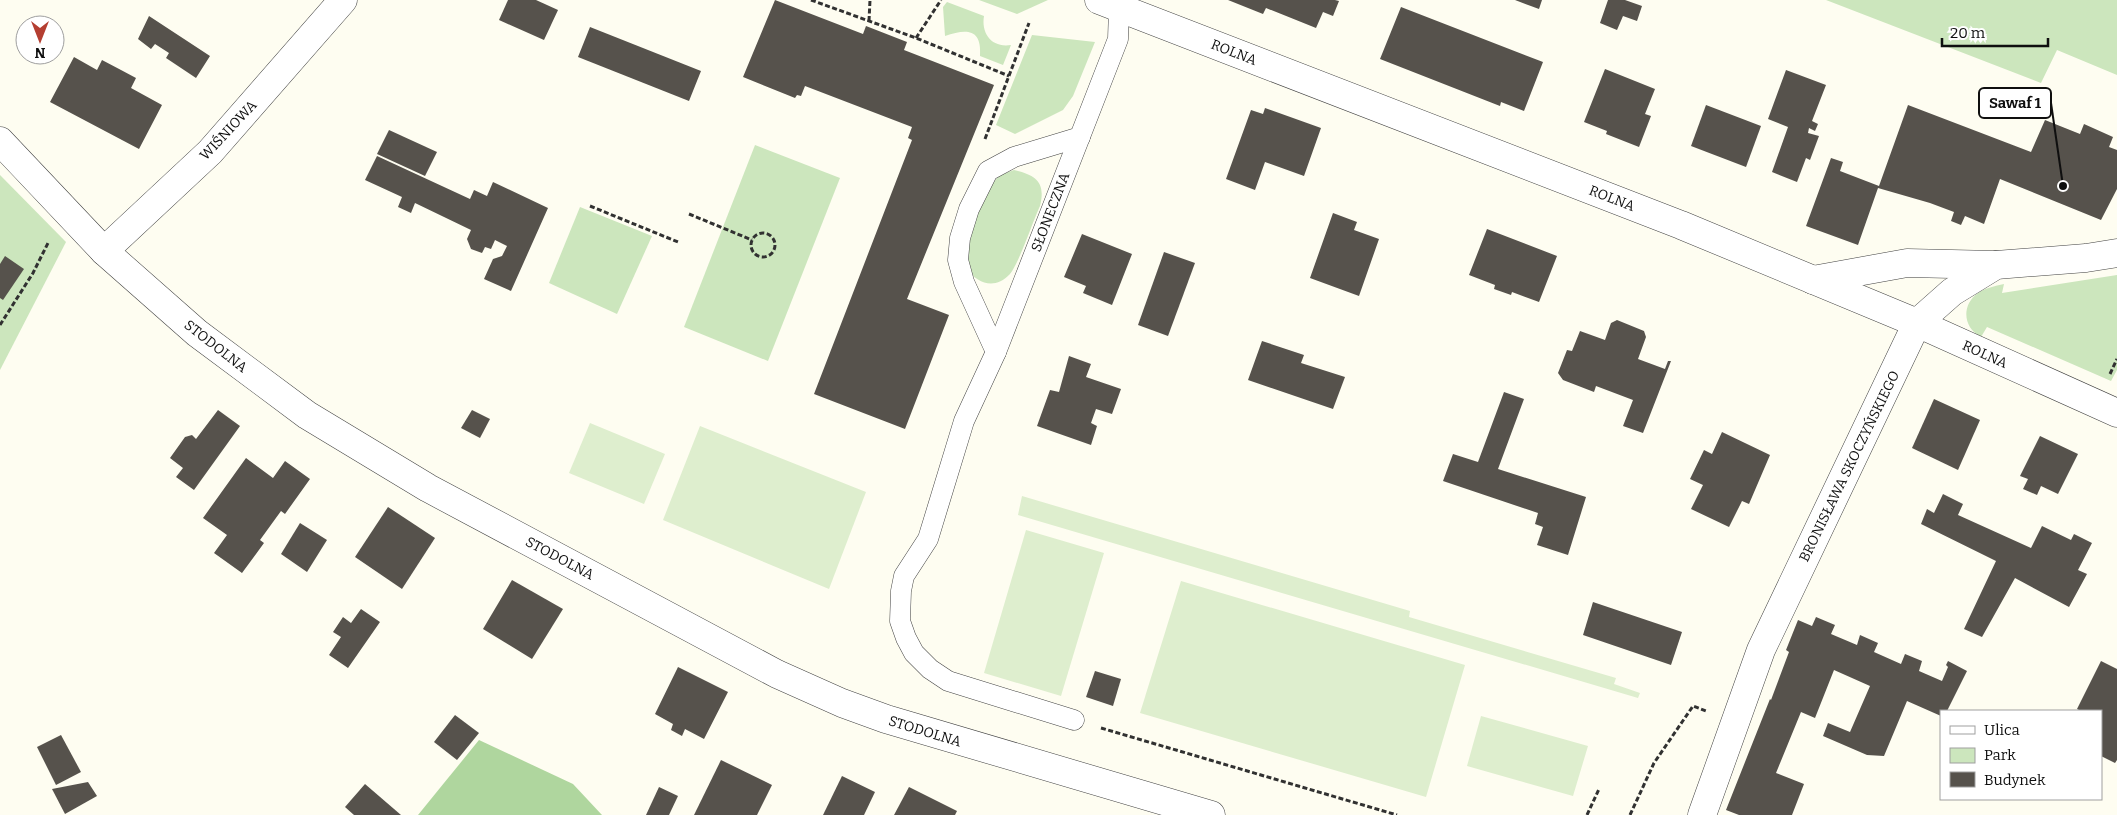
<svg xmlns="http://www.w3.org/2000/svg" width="2117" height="815" viewBox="0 0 2117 815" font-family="Bitter,serif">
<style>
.green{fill:#cce6bd}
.forest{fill:#afd69e}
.pitch{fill:#deeece}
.building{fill:#56524c}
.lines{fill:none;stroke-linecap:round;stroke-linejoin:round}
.service-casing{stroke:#424242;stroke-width:21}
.minor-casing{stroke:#424242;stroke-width:29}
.path{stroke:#313131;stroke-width:3;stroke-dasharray:5 2.5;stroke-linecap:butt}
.service{stroke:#fff;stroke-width:20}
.minor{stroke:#fff;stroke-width:28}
.labels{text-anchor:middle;stroke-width:5;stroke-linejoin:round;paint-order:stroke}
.street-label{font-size:14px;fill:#0f0f0f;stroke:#fff}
.leader{fill:none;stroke:#0f0f0f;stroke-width:2}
.callout-dot{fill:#0f0f0f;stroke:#fff;stroke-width:2}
.callout{fill:#fff;stroke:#0f0f0f;stroke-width:2}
.callout-label{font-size:15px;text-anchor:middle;font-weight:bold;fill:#0f0f0f}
</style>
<rect width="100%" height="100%" fill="#fefdf1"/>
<g class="green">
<path d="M979,0H1048L1017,14Z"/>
<path d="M1826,0H2117V75L2057,50L2041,83Z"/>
<path d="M947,2L984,16C981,34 992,48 1011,45L1003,65L980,56C982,28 966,29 945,36L943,7Z"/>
<path d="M1032,35L1095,42L1073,96L1063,110L1015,134L996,125Z"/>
<path d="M755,145L840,178L768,361L684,327Z"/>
<path d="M1014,170C1036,175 1046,182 1040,206C1033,221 1019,263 1010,274C995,290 978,284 967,269L970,232L989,187L1000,175Z"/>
<path d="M0,175L66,242L0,370Z"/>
<path d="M580,207L652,236L617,314L549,283Z"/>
<path d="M2117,275V370L2111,381L1987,327L1981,337C1963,328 1961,305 1978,293C1985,288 1995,286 2004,284L2002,293Z"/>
</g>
<path class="forest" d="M479,740L573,784L602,815H418Z"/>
<g class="pitch">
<path d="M590,423L665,454L644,504L569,473Z"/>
<path d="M700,426L866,492L829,589L663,520Z"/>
<path d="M1022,496L1410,611L1409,617L1616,678L1614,684L1640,693L1638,698L1018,515Z"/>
<path d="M1026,530L1104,553L1061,696L984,673Z"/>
<path d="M1181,581L1465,665L1426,797L1140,713Z"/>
<path d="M1481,716L1588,746L1573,796L1467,766Z"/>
</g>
<g class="building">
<path d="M508,0H536L558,10L544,40L499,20Z"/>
<path d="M775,0L863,34L866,26L907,42L904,50L994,85L907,299L949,315L905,429L814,394L912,140L908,138L912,127L805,86L801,96L797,95L795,98L743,77Z"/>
<path d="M1228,0H1335L1339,1L1333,16L1323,12L1316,28L1266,8L1263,14Z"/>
<path d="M1515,0H1542L1539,9Z"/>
<path d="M1608,0H1625L1642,6L1637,21L1623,16L1617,30L1600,23Z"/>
<path d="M1401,7L1543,62L1524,111L1501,102L1500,106L1380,59Z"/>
<path d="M149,16L210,56L196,78L166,58L169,53L155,44L151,49L138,39Z"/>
<path d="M590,27L701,71L689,101L578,57Z"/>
<path d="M74,57L97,70L102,60L121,70L136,78L131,88L162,105L139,149L50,102Z"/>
<path d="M1605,69L1655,89L1645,114L1651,116L1639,147L1606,134L1607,131L1584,122Z"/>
<path d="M1786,70L1826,85L1812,121L1818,124L1815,131L1809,128L1808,133L1819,136L1810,160L1806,158L1797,182L1772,172L1788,127L1768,119Z"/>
<path d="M1706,105L1761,126L1746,167L1691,146Z"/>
<path d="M1908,105L2031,152L2045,120L2080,134L2084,124L2113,137L2109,147L2117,150V189L2101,220L2000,179L1984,224L1965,216L1961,225L1951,221L1954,212L1930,203L1878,188L1858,245L1806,226L1831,158L1843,162L1840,171L1879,186Z"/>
<path d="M1265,108L1321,128L1304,176L1265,162L1255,190L1226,179L1251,110L1263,114Z"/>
<path d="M389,130L437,152L425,176L377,154Z"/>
<path d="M377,156L470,199L474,190L487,196L493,182L548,208L511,291L484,279L493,259L502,256L507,246L495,240L491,249L485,247L482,253L471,249L467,239L471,230L415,203L411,213L398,207L402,197L365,180Z"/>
<path d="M1333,213L1357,222L1354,230L1379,239L1359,296L1310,278Z"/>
<path d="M1487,229L1557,256L1539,302L1512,292L1511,295L1494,289L1495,285L1469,275Z"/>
<path d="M1082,234L1132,254L1112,305L1083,293L1086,286L1064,277Z"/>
<path d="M1164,252L1195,263L1168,336L1138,325Z"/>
<path d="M5,256L24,269L3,300L0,298V264Z"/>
<path d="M1617,320L1644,331L1646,337L1638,359L1665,369L1668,361H1671L1643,433L1623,426L1633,400L1596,386L1594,392L1563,380L1558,373L1567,350L1572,351L1580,331L1605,340L1611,323Z"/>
<path d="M1262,341L1304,355L1301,363L1345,377L1333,409L1248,380Z"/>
<path d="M1069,356L1091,364L1086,377L1121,389L1112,414L1096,409L1091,423L1097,426L1091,445L1037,426L1050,390L1059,392Z"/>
<path d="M1504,392L1524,399L1498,469L1586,497L1568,555L1537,545L1543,527L1535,524L1538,513L1443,481L1453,454L1478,462Z"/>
<path d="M1934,399L1980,420L1958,470L1912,448Z"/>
<path d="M218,410L240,426L194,490L176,477L183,468L170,458L185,437L192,435L196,439Z"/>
<path d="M472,410L490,419L480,438L461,428Z"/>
<path d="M1722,432L1770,455L1749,504L1742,501L1729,527L1691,509L1703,485L1690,479L1704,450L1712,454Z"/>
<path d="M2040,436L2078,454L2058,494L2041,486L2037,495L2023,489L2028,479L2020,476Z"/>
<path d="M246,458L273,478L285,461L310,479L285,514L281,511L260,540L264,543L242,573L214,553L227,535L203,518Z"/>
<path d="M1943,494L1963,504L1958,515L2031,548L2042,526L2071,540L2074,534L2092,543L2078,570L2087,574L2069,607L2015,578L1982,637L1964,629L1996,561L1921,524L1927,509L1934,513Z"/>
<path d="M388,507L435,538L402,589L355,557Z"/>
<path d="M300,523L327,540L307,572L281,554Z"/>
<path d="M512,580L563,609L532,659L483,629Z"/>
<path d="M1593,602L1682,632L1671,665L1583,635Z"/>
<path d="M361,609L380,622L348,668L329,655L341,637L333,632L343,617L351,623Z"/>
<path d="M1816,617L1835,625L1831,634L1857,645L1860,635L1878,643L1874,652L1901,664L1905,654L1922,661L1919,671L1942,681L1948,667L1946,665L1948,661L1967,671L1947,711H1941V716L1907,701L1884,756L1867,755L1823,736L1828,723L1850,732L1870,686L1834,670L1815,718L1801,712L1776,773L1804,784L1792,815H1739L1726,810L1770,699L1771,700L1789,652L1786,650L1798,620L1812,626Z"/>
<path d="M2101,661L2117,669V760L2115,763L2101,756V711H2081L2077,709Z"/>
<path d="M678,667L728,692L704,739L685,729L682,736L671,730L673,724L655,714Z"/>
<path d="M1095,671L1121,679L1113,706L1086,697Z"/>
<path d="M455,715L479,733L457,760L434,742Z"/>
<path d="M61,735L81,772L56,785L37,747Z"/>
<path d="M721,760L772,785L757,815H694Z"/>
<path d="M842,776L875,792L864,815H823Z"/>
<path d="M88,782L97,796L65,814L52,789Z"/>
<path d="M365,784L401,815H354L345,807Z"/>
<path d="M659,787L678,796L669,815H646Z"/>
<path d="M909,787L957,811L955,815H894Z"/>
</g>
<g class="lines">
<g class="service-casing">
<g id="service">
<path d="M996,352L964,282L958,260L960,238L969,209L988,171L1014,157L1080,137"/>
<path d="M1074,720L948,681L930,669L914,653L906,638L900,621L901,591L904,576L928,539L964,421L996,352L1118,39L1119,8"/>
</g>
</g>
<g class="minor-casing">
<g id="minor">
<path d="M1099,0L1681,225L1917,323L2117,413"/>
<path d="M0,141L104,251L197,333L307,415L428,488L777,674L842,703L886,719L1211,815"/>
<path d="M104,251L210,152L343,0"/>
<path d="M1813,280L1907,263L1996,265"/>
<path d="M1702,815L1761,650L1917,323L1952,292L1996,265L2086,258L2117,253"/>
</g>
</g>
<g class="path">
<path d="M811,0L916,38L1009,76"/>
<path d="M869,21L870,0"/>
<path d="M916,38L941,0"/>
<path d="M985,139L1029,23"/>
<path d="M590,206L678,242"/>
<path d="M689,214L752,240"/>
<circle cx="763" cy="245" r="12"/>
<path d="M0,325L33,273L49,241"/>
<path d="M2110,374L2117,359"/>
<path d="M1101,728L1397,815"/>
<path d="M1587,815L1599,789"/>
<path d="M1630,815L1654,763L1693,706L1706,711"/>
</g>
<use href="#service" class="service"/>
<use href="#minor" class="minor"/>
</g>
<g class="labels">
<g class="street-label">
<text transform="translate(1234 52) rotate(21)" y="5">ROLNA</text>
<text transform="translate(228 130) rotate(-47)" y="5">WIŚNIOWA</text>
<text transform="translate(1612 198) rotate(21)" y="5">ROLNA</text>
<text transform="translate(1050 212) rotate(-69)" y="5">SŁONECZNA</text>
<text transform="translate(216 346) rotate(38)" y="5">STODOLNA</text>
<text transform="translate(1985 354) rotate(24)" y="5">ROLNA</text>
<text transform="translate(1849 466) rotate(-64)" y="5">BRONISŁAWA SKOCZYŃSKIEGO</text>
<text transform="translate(560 558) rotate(28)" y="5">STODOLNA</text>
<text transform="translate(925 731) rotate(17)" y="5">STODOLNA</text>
</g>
</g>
<path class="leader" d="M2063 186L2051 103"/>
<circle class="callout-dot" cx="2063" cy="186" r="5"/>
<rect class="callout" x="1979" y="88" width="72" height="30" rx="5"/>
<g class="callout-label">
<text x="2015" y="108">Sawaf 1</text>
</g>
<rect x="1940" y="710" width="162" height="90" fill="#ffffff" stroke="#9f9f9f"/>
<rect x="1950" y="726" width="25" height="8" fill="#ffffff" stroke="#9f9f9f"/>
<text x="1984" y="735" font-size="15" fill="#0f0f0f">Ulica</text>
<rect x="1950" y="748" width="25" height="15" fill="#cce6bd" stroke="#9f9f9f"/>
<text x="1984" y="760" font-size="15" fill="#0f0f0f">Park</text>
<rect x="1950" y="772" width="25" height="15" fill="#56524c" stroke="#9f9f9f"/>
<text x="1984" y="785" font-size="15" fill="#0f0f0f">Budynek</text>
<g transform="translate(40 40) rotate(180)"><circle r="24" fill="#ffffff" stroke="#9f9f9f"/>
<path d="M0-4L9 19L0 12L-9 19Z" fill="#b43e31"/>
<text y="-8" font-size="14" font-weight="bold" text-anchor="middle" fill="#0f0f0f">N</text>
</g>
<path d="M1942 38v8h106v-8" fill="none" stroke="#0f0f0f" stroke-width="2.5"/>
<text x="1950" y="38" font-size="15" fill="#0f0f0f" stroke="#ffffff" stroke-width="4" paint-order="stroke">20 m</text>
</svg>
